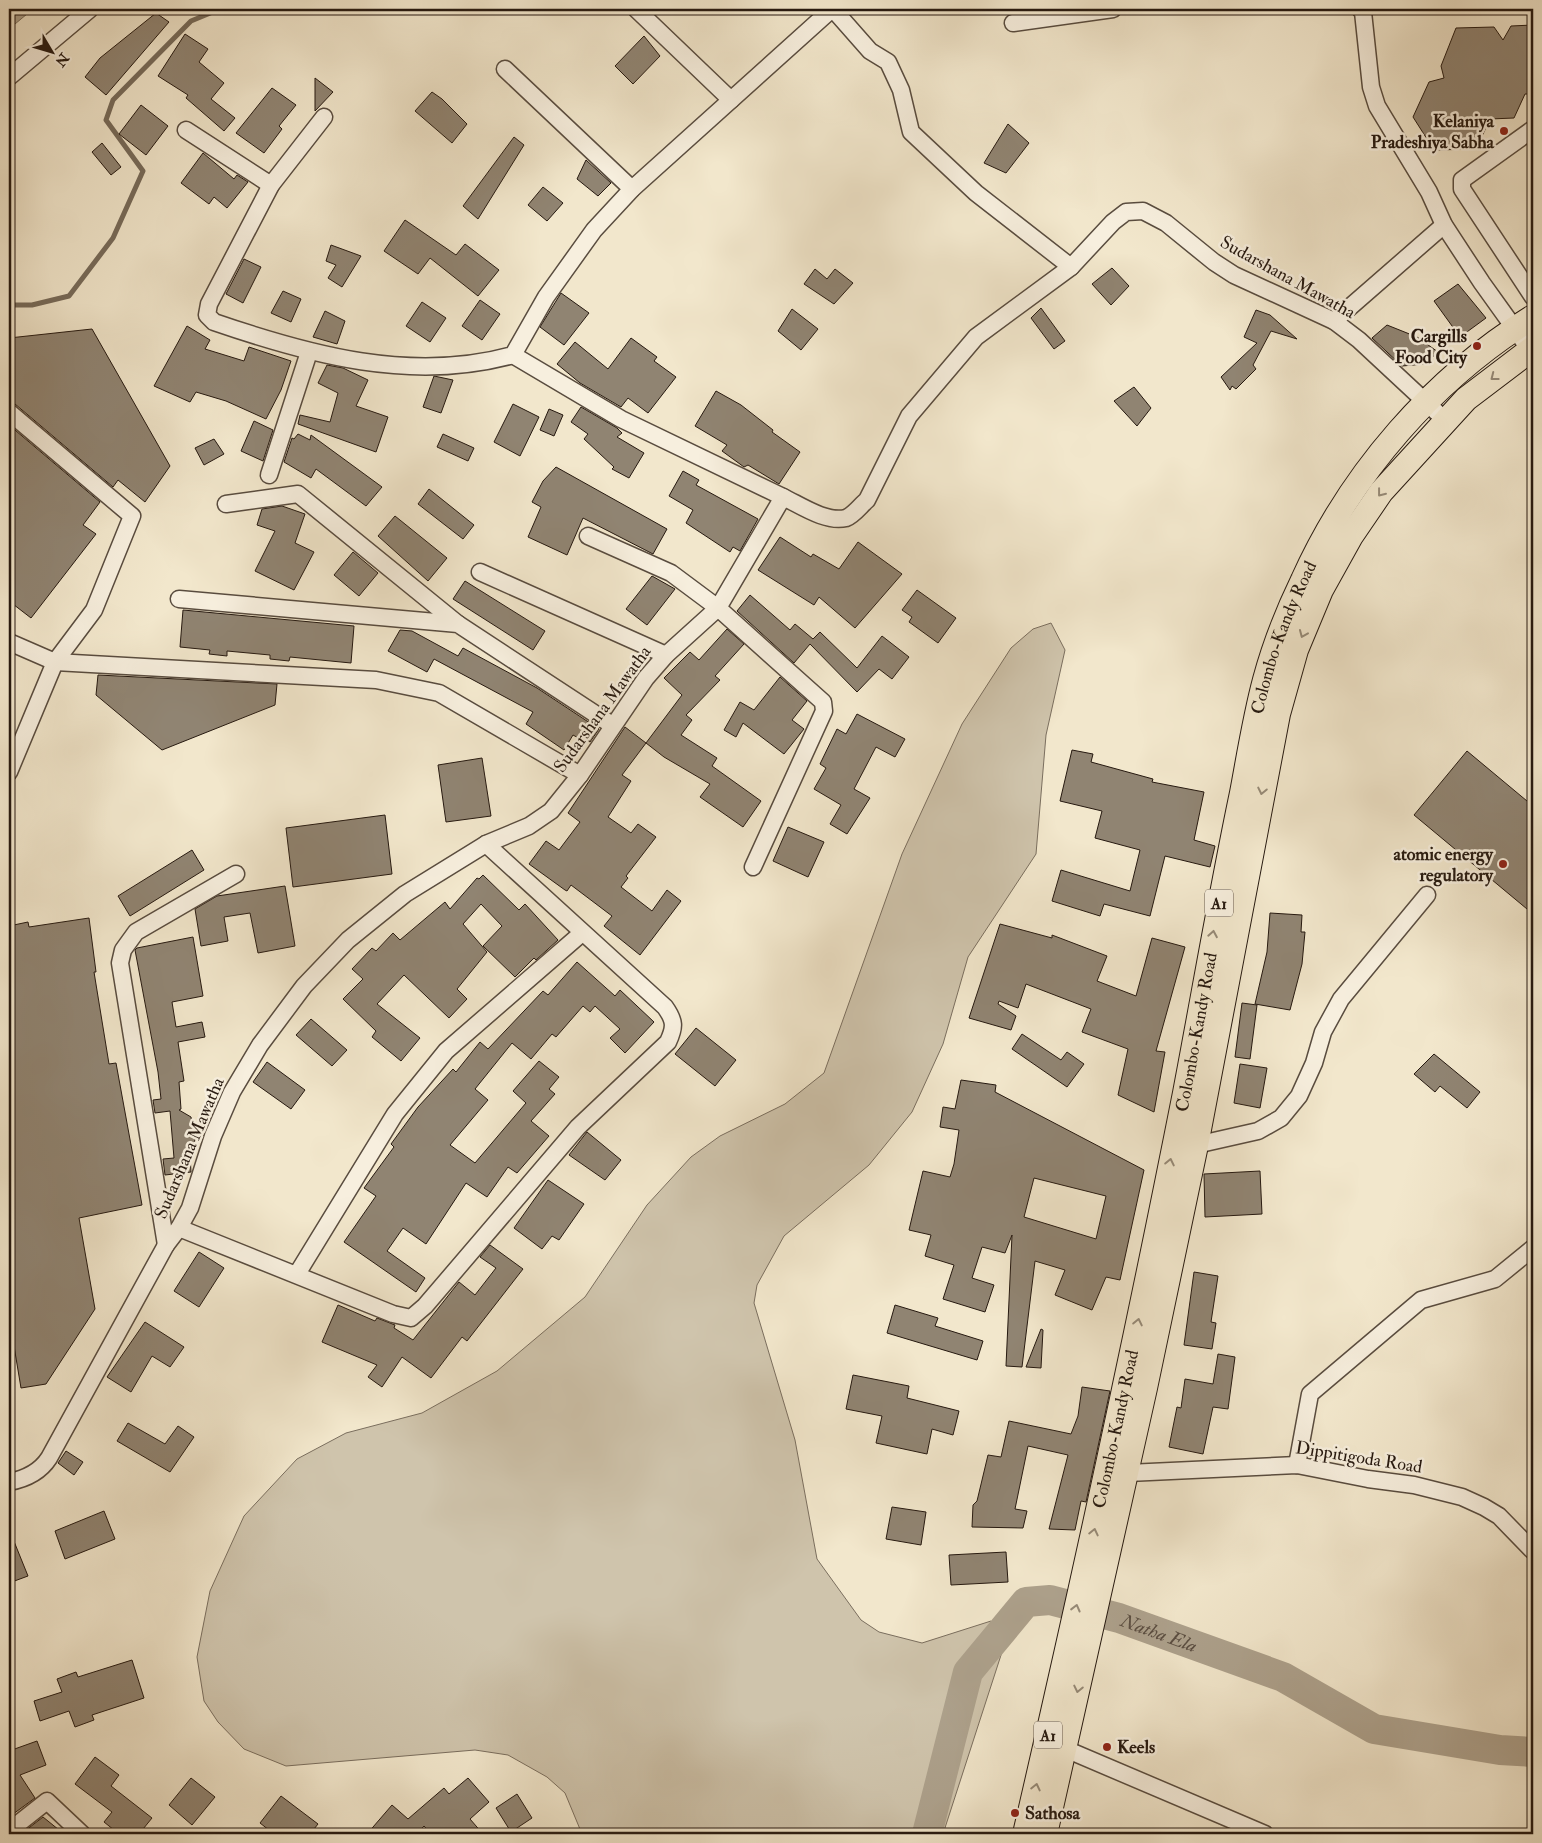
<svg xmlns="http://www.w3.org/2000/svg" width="1542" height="1843" viewBox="0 0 1542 1843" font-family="'IM FELL Double Pica',serif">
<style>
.green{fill:#cfc4ac;stroke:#7a6e5e}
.water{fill:#ada18c;stroke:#776b5a}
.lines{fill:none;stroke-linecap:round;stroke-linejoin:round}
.stream{stroke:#776b5a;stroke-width:5}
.river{stroke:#ada18c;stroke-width:30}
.building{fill:#908472;stroke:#261910;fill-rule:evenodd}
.minor-casing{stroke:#594c3f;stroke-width:19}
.highway-casing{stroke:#261910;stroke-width:26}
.minor{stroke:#f7efde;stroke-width:16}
.highway{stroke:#f2e7cc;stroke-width:24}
.oneway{stroke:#968a77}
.poi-dot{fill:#8f2418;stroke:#f7efde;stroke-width:2}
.labels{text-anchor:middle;stroke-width:5;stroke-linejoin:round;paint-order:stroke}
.shield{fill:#f7efde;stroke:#65594e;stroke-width:1}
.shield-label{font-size:16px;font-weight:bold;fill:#261910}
.poi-label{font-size:18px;font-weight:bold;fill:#261910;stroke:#f7efde;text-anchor:end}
.street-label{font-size:18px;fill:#261910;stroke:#f7efde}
.water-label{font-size:19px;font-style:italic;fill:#5c4f42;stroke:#f7efde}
</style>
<rect width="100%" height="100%" fill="#f2e7cc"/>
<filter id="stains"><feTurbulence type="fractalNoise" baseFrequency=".004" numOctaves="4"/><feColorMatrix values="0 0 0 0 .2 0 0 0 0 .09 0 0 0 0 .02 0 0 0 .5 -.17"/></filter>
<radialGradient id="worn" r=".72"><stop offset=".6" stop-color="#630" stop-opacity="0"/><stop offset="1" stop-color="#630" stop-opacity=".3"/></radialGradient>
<path class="green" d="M1051,623L1065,650L1046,735L1036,854L968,957L943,1044L912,1112L869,1165L784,1236L757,1285L754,1303L795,1440L817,1559L861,1620L879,1632L922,1643L991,1621L1004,1638L1002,1652L943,1834H582L565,1793L547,1777L508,1755L475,1750L286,1766L244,1749L218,1722L204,1701L197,1657L210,1591L244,1516L297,1459L346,1433L422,1413L497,1371L585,1297L647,1205L691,1157L720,1136L785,1104L824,1073L902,854L962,724L1011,648L1033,629Z"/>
<path class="water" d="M9,9H33L9,29Z"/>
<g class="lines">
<path class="stream" d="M9,305H32L69,296L113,238L143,171L106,120L113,100L191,21L220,9"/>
<path class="river" id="s1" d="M927,1834L968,1672L1026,1602L1050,1600L1119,1618L1283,1677L1374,1729L1500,1750L1533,1752"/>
</g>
<g class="building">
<path d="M156,13L169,22L106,95L85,77L100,58Z"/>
<path d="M1533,25V94H1525L1514,118L1490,119L1476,149L1434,150L1413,117L1429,82L1444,78L1441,66L1456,28L1494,27L1503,40L1511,26Z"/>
<path d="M185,34L208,49L199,62L224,83L211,99L235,118L224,131L186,98L188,95L158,76Z"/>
<path d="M644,36L660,56L633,84L615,66Z"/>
<path d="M315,78L333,92L315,111Z"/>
<path d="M272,88L296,105L279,126L282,129L264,153L236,133Z"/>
<path d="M432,92L442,99L467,124L452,143L415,111Z"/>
<path d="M141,105L168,126L146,155L119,134Z"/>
<path d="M1008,124L1029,143L1006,173L984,163Z"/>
<path d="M514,137L524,145L478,219L463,206Z"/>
<path d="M102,143L121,167L111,175L92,152Z"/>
<path d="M203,153L234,179L237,175L248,182L227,208L214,197L209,204L181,183Z"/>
<path d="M586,160L611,183L598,196L577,179Z"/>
<path d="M543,187L563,203L547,221L528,205Z"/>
<path d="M405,220L456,255L465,244L499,270L478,296L430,258L418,274L384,251Z"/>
<path d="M331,245L361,256L342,287L328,278L336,265L326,261Z"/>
<path d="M244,259L261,267L243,303L226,294Z"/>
<path d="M1112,268L1129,286L1111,305L1092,284Z"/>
<path d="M815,269L827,279L835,269L853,283L834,304L804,284Z"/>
<path d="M1458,284L1486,318L1460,337L1434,301Z"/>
<path d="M283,291L301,299L291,322L271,313Z"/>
<path d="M561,293L589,313L564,345L540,327Z"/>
<path d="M480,300L500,314L482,340L462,326Z"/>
<path d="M422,302L446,318L430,342L406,326Z"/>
<path d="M1041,308L1065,341L1054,349L1031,318Z"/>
<path d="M792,309L818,329L801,350L778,331Z"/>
<path d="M1256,310L1270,315L1297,339L1271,331L1253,365L1256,369L1236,389L1232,386L1230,390L1221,377L1257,343L1244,337Z"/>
<path d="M325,311L345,321L337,344L313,337Z"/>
<path d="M1387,325L1417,337L1438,352L1425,364L1402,366L1372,338Z"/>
<path d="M187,326L210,340L205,349L244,361L249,347L291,361L281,390L266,419L226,401L196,392L190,402L154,386Z"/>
<path d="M92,329L170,466L145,502L118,480L113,487L15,404L9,402V338Z"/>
<path d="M631,338L657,357L654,361L676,377L648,413L628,398L621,407L580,383L557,364L575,342L608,369Z"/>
<path d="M327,365L343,368L368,380L356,406L388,417L376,452L298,424L300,415L330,422L338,393L318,383Z"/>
<path d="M434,376L453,380L441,413L423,407Z"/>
<path d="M1134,387L1151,408L1137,426L1114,401Z"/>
<path d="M716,391L741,405L773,430L772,432L800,452L779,484L748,465L744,467L722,451L727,445L695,426Z"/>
<path d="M513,404L539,417L520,456L494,442Z"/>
<path d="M581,407L617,428L622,433L617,437L644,453L629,478L612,469L614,467L584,439L588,434L571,422Z"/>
<path d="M549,409L563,415L554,436L540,430Z"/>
<path d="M254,421L273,430L263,461L241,451Z"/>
<path d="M9,425L100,502L83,525L96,534L31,618L9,601Z"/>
<path d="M298,434L310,440L311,435L382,487L366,506L316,469L311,478L284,462L292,438L294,439Z"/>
<path d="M443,434L474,448L468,461L437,447Z"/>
<path d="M214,439L224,454L204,465L195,448Z"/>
<path d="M556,467L667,529L653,554L583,518L567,555L528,537L541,507L532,502L543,481Z"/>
<path d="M683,471L699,480L696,485L758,519L740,551L733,547L730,552L686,523L693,510L669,496Z"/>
<path d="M429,489L474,525L463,539L418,504Z"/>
<path d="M282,506L305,514L295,543L314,552L294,590L255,571L275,531L257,525L262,509Z"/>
<path d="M395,516L447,558L428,581L378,536Z"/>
<path d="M780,537L811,557L813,554L839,569L858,542L902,574L855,628L819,597L814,605L758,570Z"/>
<path d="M353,552L378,573L359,596L334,575Z"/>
<path d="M652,576L675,589L647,625L626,609Z"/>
<path d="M465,581L545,631L533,650L453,599Z"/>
<path d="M917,590L956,618L938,643L909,622L912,617L902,610Z"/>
<path d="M750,595L790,630L795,624L813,639L820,632L857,668L882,636L909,657L892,679L879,669L857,692L810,644L794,663L737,611Z"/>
<path d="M183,610L354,626L351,663L290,657L289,661L270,659V655L227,651V656L209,654L210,650L180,647Z"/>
<path d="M727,629L744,644L715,676L720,680L686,715L692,720L681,735L717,758L712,766L761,801L743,827L700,797L710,784L664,757L646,743L682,695L664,678L690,652L699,660Z"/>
<path d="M400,630L412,631L458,656L463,648L537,688L599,729L590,742L583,737L582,740L573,735L564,750L526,724L533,712L434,659L427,672L388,651Z"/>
<path d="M98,675L277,684L275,705L162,750L96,695Z"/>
<path d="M780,677L807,701L792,720L804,729L784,754L743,723L736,737L724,730L740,702L754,710Z"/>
<path d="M857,714L905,739L895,757L876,747L854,789L870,798L847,834L830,824L841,805L814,789L826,768L820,764L837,729L846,734Z"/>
<path d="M625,727L646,743L622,775L631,781L608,817L631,833L638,824L656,837L626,876L628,878L621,887L652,911L667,890L681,901L640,955L604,926L612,916L571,885L567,891L565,890L529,864L546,841L559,850L580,822L568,813Z"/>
<path d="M1072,750L1093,754L1091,762L1153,779L1152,782L1204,792L1194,840L1215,846L1210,867L1165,856L1150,916L1104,904L1100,916L1052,901L1061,870L1130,891L1140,850L1095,838L1102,811L1060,801Z"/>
<path d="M1467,751L1533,806V914L1414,815Z"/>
<path d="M482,758L491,816L446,822L438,765Z"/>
<path d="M385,815L392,874L293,887L286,828Z"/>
<path d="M788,827L824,842L808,877L773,861Z"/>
<path d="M192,850L204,870L130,916L118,896Z"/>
<path d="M483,875L519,910L525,904L558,940L536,960L534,958L515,977L483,946L502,926L481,904L463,924L487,952L457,989L467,999L449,1018L404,975L377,1004L420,1038L401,1061L372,1037L376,1031L343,999L363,979L352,969L372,948L376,951L393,933L400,940L445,902L450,909L477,878L479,879Z"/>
<path d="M285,886L295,946L258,953L250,913L224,917L228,941L201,946L195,909L217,896Z"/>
<path d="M1270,913L1302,915L1301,932H1305L1302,964L1290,1010L1255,1004L1267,952Z"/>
<path d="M89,918L96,972H94L109,1064L116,1063L142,1205L79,1218L95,1309L46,1384L21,1388L9,1316V926L28,922L29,927Z"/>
<path d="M1000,924L1052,938V935L1107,956L1097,981L1136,996L1152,938L1185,947L1156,1051L1165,1052L1154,1112L1118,1095L1128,1049L1082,1032L1091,1009L1026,984L1018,1008L999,1001L998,1004L1016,1016L1011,1030L969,1018Z"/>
<path d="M193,937L203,996L172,1002L176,1027L202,1022L205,1037L178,1042L184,1081L179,1082L181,1109L179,1110L191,1117L195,1138L194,1147L190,1155L191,1172L165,1175L163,1159L174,1158L170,1111L155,1113L153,1100L161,1099L158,1072L135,950L137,948Z"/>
<path d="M577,962L615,996L620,990L654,1022L625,1053L610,1038L620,1029L595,1006L590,1012L583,1006L556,1037L552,1034L531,1059L512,1043L475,1089L488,1100L450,1145L475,1163L526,1103L513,1091L539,1061L559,1077L549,1089L555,1094L531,1121L549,1136L517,1173L508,1167L487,1197L466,1183L426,1244L403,1228L387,1251L425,1278L416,1292L344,1242L376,1196L364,1188L394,1147L391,1144L418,1107L453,1069L456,1072L480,1042L488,1049L543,991L548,995Z"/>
<path d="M1242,1003L1257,1005L1250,1059L1235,1057Z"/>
<path d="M311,1019L347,1050L332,1066L296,1035Z"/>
<path d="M696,1028L736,1060L715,1086L675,1054Z"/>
<path d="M1022,1034L1061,1060L1067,1052L1084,1064L1067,1087L1012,1049Z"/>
<path d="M1434,1054L1480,1092L1467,1108L1440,1086L1435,1092L1414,1074Z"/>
<path d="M267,1062L305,1090L291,1109L253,1082Z"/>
<path d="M1240,1064L1267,1068L1260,1108L1234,1103Z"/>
<path d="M961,1080L996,1085L995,1092L1144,1170L1120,1280L1106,1277L1092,1310L1055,1295L1065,1270L1035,1261L1022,1367L1006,1366L1012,1235L1005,1253L982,1247L972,1278L994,1285L985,1312L943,1299L954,1265L925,1256L931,1235L909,1230L923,1171L950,1177L954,1164L959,1130L940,1127L943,1107L955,1109ZM1034,1178L1106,1196L1096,1239L1024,1217Z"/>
<path d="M587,1132L621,1160L605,1180L569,1155Z"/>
<path d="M1260,1171L1262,1214L1205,1217L1204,1174Z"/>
<path d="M548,1180L584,1204L559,1240L552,1236L542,1249L514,1228Z"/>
<path d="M490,1245L523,1269L467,1341L462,1337L431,1378L402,1357L382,1387L368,1377L377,1365L322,1342L338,1305L375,1321L377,1318L395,1325L394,1328L413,1340L459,1282L475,1295L496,1268L480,1257Z"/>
<path d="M199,1252L224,1268L199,1307L174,1291Z"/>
<path d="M1194,1272L1218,1276L1211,1322L1216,1323L1212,1349L1184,1345Z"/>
<path d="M895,1305L938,1318L935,1326L983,1341L977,1360L887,1333Z"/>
<path d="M145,1322L184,1347L170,1367L152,1356L131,1392L107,1377Z"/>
<path d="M1041,1329L1043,1330L1041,1368L1026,1367Z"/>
<path d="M1218,1354L1235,1357L1228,1409L1213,1407L1203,1454L1169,1447L1177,1407L1181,1408L1185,1379L1213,1384Z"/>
<path d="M853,1375L909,1386L907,1398L959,1411L953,1435L932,1429L927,1454L876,1443L882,1416L846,1409Z"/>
<path d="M1082,1387L1110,1391L1086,1502L1081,1501L1075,1530L1049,1529L1068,1455L1028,1446L1015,1509L1027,1511L1023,1528L972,1527L973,1505L977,1501L988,1455L1001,1457L1009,1421L1071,1434L1078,1416Z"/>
<path d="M128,1423L165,1444L178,1426L194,1437L170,1472L117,1441Z"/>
<path d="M66,1451L83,1462L74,1475L58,1463Z"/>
<path d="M892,1507L926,1512L921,1545L886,1539Z"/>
<path d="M104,1511L115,1539L65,1559L55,1531Z"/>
<path d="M9,1529L28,1576L9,1583Z"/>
<path d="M1006,1552L1008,1582L951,1585L949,1555Z"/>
<path d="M132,1660L144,1698L92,1715L94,1720L75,1727L69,1711L40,1721L34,1701L62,1692L57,1679L76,1672L78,1677Z"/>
<path d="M37,1741L46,1765L20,1775L35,1798L9,1817V1751Z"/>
<path d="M95,1757L119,1775L111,1786L152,1818L139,1834H119L104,1822L112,1812L75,1784Z"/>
<path d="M191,1778L215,1797L192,1825L169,1805Z"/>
<path d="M468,1778L489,1802L470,1819L483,1834H431L424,1826L417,1834H367L392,1805L408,1819L444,1788L449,1794Z"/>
<path d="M517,1794L532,1818L511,1832L496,1808Z"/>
<path d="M281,1796L318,1824L310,1834H274L260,1823Z"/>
<path d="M43,1817L64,1834H21Z"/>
</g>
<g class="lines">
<g class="minor-casing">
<g id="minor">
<path d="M636,9L731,100"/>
<path d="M833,9L870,51L888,62L901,90L911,132L976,193L1071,267"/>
<path d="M1360,9L1363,12L1371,87L1377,106L1429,192L1444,225L1482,283L1530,350"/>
<path d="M1013,23L1113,9"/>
<path d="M505,69L632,189"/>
<path d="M9,77L90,9"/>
<path d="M324,117L271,185L209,304L207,315L214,322C310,355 412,383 513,355L546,297L594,230L632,189L832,9"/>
<path d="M1533,129L1462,180V189L1533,297"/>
<path d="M186,130L271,185"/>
<path d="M1334,321L1444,225"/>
<path d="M513,355L621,419L783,497"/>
<path d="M9,412L132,516L94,610L55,662L9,772"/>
<path d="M269,475L309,352"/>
<path d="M226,504L298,494L458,624"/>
<path d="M588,536L671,573L718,608L823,702L824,711L753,867"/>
<path d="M480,572L666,655"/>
<path d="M179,599L458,624L612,725"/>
<path d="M9,642L55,662L376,680L439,693L580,775"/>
<path d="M1196,1145L1258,1131L1281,1118L1299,1096L1314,1063L1323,1032L1341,999L1427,895"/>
<path d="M179,1228L393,1314L411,1318L425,1306L578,1127L668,1042C675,1027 675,1021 665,1007L486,844"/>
<path d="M166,1245L120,963L123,950L136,932L236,874"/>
<path d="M297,1274L395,1114L446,1051L582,933"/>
<path d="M1297,1465L1310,1394L1421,1300L1495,1279L1533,1248"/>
<path d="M1128,1473L1297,1465L1368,1479L1414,1485L1462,1497L1484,1507L1499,1516L1533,1551"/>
<path d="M9,1482C25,1479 40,1472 49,1458L166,1245L179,1228L190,1208L213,1136L232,1092L260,1045L304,986L348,940L405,894L486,844L529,826L551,811L580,775L646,678L666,655L718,608L783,497C800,505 826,523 846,518C854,515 861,505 867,500L909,416L976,337L1071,267L1113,222L1126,212L1143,211L1166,223L1214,262L1234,275L1334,321L1359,340L1445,420"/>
<path d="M1056,1745L1265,1834"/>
<path d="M9,1831L47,1801L82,1834"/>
</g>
</g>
<g class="highway-casing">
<g id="highway">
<path id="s2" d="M1025,1834C1082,1588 1136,1341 1185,1093C1204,993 1221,893 1242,793C1249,756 1255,717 1265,680C1274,646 1288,611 1303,580C1351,473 1434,378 1533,317"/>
<path d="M1045,1834L1145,1388L1196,1145L1278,714L1296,650L1321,590L1351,536L1381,492L1466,399L1533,348"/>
</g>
</g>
<use href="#minor" class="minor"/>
<use href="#highway" class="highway"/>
</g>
<defs><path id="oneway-chevron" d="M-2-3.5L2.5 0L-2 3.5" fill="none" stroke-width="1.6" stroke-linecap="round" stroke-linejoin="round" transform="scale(1.25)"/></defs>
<g class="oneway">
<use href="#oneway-chevron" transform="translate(1494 377) rotate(142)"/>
<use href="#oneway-chevron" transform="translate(1381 493) rotate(128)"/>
<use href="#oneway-chevron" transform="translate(1303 634) rotate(113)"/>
<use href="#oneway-chevron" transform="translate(1262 791) rotate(102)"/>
<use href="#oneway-chevron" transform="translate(1213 934) rotate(-80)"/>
<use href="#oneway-chevron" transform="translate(1170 1162) rotate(-78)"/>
<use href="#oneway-chevron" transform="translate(1138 1322) rotate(-78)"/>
<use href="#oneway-chevron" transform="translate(1094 1532) rotate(-77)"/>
<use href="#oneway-chevron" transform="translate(1076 1608) rotate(-76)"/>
<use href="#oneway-chevron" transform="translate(1078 1689) rotate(102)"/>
<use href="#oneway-chevron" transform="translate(1036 1787) rotate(-77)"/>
</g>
<g class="poi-dot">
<circle cx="1504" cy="131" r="5"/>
<circle cx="1477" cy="346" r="5"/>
<circle cx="1503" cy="864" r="5"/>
<circle cx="1107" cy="1747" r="5"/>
<circle cx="1015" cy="1813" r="5"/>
</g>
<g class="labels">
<g class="shield">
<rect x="1205" y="889.5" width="28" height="27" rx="4"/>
<rect x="1034" y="1721.5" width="28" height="27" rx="4"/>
</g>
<g class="shield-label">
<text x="1219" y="909">A1</text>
<text x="1048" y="1741">A1</text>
</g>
<g class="poi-label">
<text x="1494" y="127">Kelaniya<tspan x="1494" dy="21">Pradeshiya Sabha</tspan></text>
<text x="1467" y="342">Cargills<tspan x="1467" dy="21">Food City</tspan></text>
<text x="1493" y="860">atomic energy<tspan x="1493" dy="21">regulatory</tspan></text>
<text x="1117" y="1753" text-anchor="start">Keels</text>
<text x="1025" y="1819" text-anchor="start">Sathosa</text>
</g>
<g class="street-label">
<text transform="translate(1288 277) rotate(29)" y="6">Sudarshana Mawatha</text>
<text dy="6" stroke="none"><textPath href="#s2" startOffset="1225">Colombo-Kandy Road</textPath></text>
<text transform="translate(602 709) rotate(-54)" y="6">Sudarshana Mawatha</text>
<text dy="6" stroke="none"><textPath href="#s2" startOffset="820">Colombo-Kandy Road</textPath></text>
<text transform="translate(189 1148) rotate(-67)" y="6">Sudarshana Mawatha</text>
<text dy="6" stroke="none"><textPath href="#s2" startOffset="415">Colombo-Kandy Road</textPath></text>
<text transform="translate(1359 1457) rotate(9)" y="6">Dippitigoda Road</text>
</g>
<g class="water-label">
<text dy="7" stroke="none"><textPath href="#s1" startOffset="396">Natha Ela</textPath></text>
</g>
</g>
<rect width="1542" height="1843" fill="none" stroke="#f2e7cc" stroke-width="30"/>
<rect x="10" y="10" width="1522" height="1823" fill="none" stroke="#261910" stroke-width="2.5"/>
<rect x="15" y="15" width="1512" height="1813" fill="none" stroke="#261910"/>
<g transform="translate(52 52) rotate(128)" stroke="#f7efde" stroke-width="4" paint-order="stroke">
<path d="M0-4L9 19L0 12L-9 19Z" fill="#261910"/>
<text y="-8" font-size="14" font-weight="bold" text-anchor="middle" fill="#261910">N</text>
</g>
<rect width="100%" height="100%" filter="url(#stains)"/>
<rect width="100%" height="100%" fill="url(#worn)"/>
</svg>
